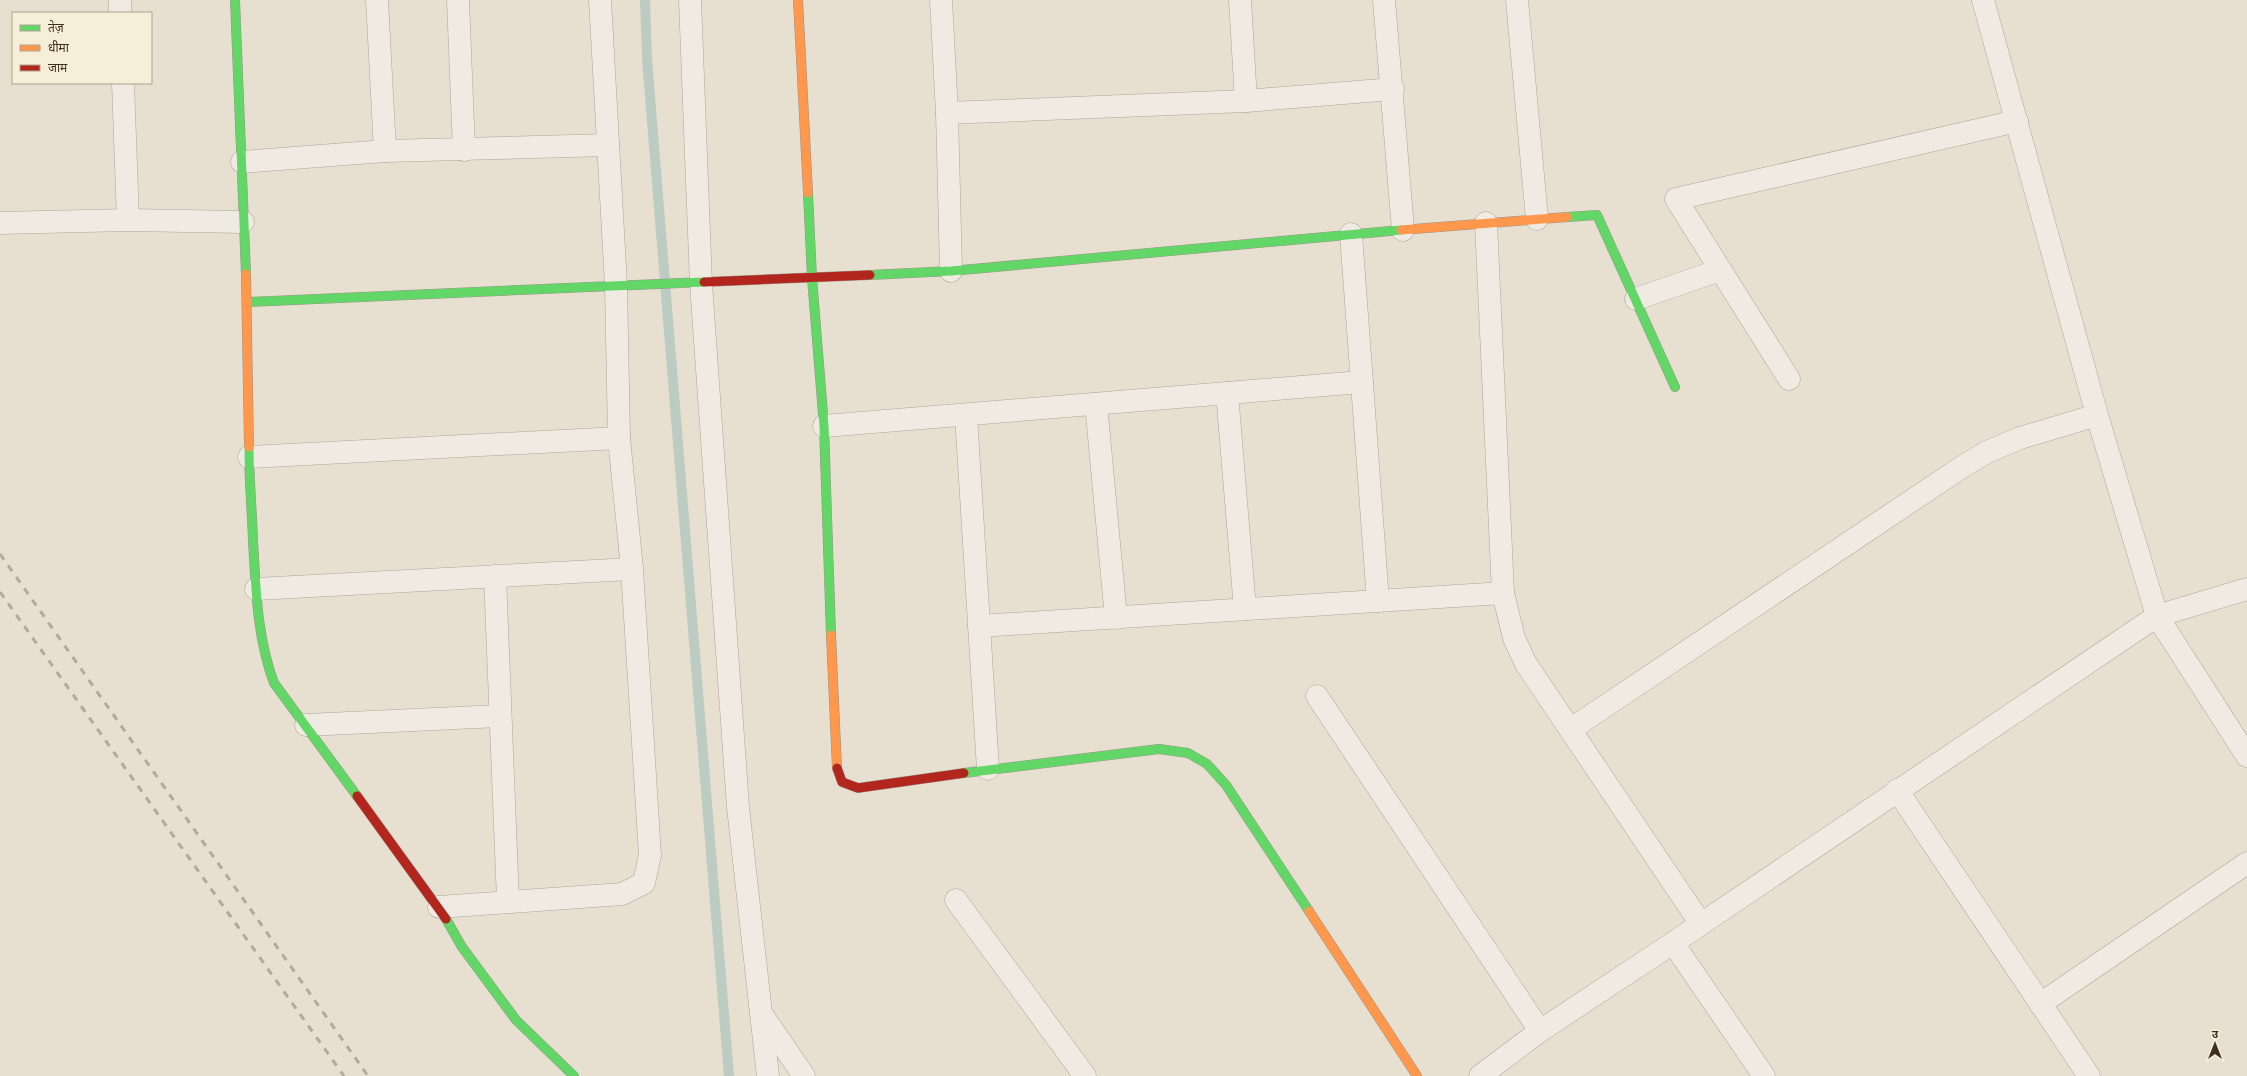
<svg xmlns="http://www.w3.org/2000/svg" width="2247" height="1076" viewBox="0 0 2247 1076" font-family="Merriweather,'Noto Sans Devanagari',serif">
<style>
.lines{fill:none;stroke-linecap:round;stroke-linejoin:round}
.stream{stroke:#bcccc2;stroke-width:10}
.street-casing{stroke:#ada599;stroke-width:23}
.fast-casing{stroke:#9c958a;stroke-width:10}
.slow-casing{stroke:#9c958a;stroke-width:10}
.jam-casing{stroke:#9c958a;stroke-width:10}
.street{stroke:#efebe3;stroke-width:22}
.fast{stroke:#63d668;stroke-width:9}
.slow{stroke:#ff974d;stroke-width:9}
.jam{stroke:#b3261e;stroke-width:9}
.rail{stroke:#afaaa2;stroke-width:3;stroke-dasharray:7 7;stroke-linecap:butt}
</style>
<rect width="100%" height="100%" fill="#e7e0d1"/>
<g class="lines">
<path class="stream" d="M645,0L647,59L729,1076"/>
<g class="street-casing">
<g id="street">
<path d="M120,0V13"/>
<path d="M377,0L385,151"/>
<path d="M458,0L464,150"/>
<path d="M690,0L701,284L738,807L768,1076"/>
<path d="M941,0L947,113L951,271"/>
<path d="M1240,0L1246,101"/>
<path d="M1384,0L1403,230"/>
<path d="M1517,0L1537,219"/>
<path d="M1983,0L2097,415L2157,616L2247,756"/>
<path d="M123,83L128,220"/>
<path d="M947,113L1246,101L1393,89"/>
<path d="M242,162L385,151L608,145"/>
<path d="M0,223L128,220L243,222"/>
<path d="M1486,223L1503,593L1514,638L1526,664L1701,924"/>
<path d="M1351,234L1378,601"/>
<path d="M1636,299L1720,270"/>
<path d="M1789,379L1676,199L2017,121"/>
<path d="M1227,393L1245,609"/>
<path d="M1096,404L1116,618"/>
<path d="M966,415L988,769"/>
<path d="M824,426L1362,382"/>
<path d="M249,457L619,438"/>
<path d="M495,576L508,901"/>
<path d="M256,589L632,569"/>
<path d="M979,626L1503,593"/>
<path d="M1317,696L1540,1031"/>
<path d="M306,725L499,716"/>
<path d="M1571,729L1962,467L1987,452L2020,438L2097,415"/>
<path d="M1897,790L2089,1076"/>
<path d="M956,900L1085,1076"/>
<path d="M439,907L622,894L644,883L650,855L632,569L619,438L616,285L600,0"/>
<path d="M1673,943L1764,1076"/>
<path d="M2040,1004L2247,863"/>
<path d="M763,1016L804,1076"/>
<path d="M1480,1076L1540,1031L1673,943L2157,616L2247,589"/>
</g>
</g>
<g class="fast-casing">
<g id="fast">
<path d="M235,0L246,274"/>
<path d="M808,193L812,278L824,426L831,635"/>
<path d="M1567,217L1597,215L1675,387"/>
<path d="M870,275L951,271L1401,230"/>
<path d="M247,302L704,282"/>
<path d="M249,447C249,478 252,510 253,541C256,589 257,638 274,683L357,796"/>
<path d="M964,773L1159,749L1188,753L1207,764L1226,785L1309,911"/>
<path d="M446,919L462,947L516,1020L574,1076"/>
</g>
</g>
<g class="slow-casing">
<g id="slow">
<path d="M798,0L808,193"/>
<path d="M1401,230L1567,217"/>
<path d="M246,274L249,447"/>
<path d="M831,635L837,768"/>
<path d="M1309,911L1417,1076"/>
</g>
</g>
<g class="jam-casing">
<g id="jam">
<path d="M704,282L870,275"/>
<path d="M837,768L842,782L858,788L964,773"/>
<path d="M357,796L446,919"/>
</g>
</g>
<use href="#street" class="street"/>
<use href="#fast" class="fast"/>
<use href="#slow" class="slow"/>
<use href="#jam" class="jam"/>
<g class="rail">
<path d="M0,554L368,1076"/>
<path d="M0,592L344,1076"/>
</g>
</g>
<rect x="12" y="12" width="140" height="72" fill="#f7eed8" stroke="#ada18e"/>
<rect x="20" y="25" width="20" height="6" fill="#63d668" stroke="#ada18e"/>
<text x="48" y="32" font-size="12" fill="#3d2e20">तेज़</text>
<rect x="20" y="45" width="20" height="6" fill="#ff974d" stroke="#ada18e"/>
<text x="48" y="52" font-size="12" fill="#3d2e20">धीमा</text>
<rect x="20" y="65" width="20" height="6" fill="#b3261e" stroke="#ada18e"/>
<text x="48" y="72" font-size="12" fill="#3d2e20">जाम</text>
<g transform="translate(2215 1044)" stroke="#f7eed8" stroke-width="3" paint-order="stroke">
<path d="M0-3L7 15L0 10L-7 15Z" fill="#3d2e20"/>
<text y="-6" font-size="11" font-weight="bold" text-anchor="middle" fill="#3d2e20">उ</text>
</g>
</svg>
